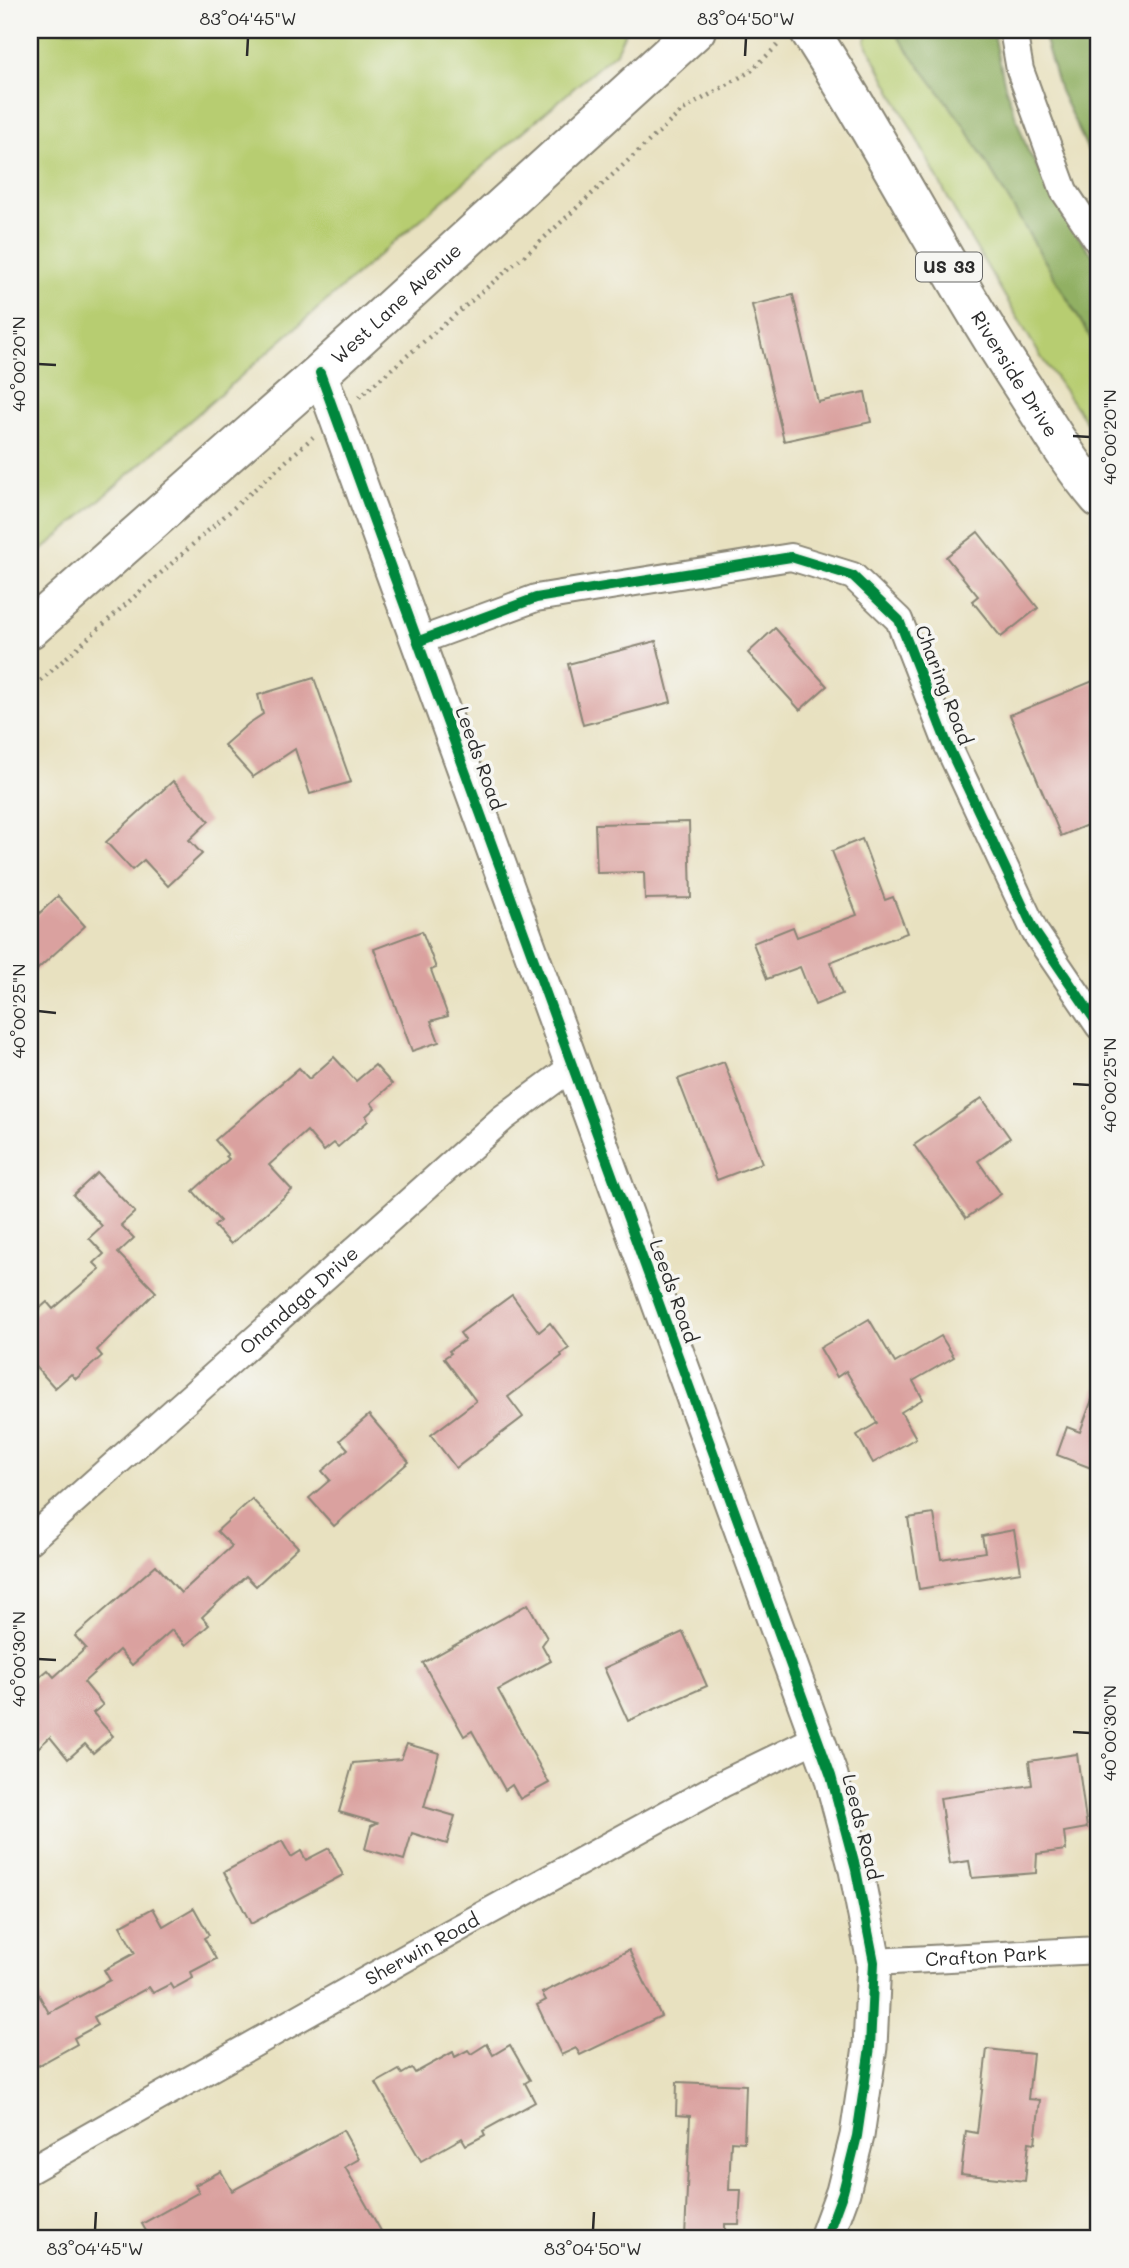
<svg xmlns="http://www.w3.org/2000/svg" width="1129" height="2268" viewBox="0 0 1129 2268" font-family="Mali,sans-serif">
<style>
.green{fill:#b7cd71;stroke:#717c4e;stroke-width:2}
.forest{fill:#91b063;stroke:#5e6e47;stroke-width:2}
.building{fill:#daa19f}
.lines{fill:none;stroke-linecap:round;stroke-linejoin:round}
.minor-casing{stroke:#8a8676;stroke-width:30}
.tertiary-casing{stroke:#8a8676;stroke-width:37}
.primary-casing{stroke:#8a8676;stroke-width:42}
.path{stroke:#8a8676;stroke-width:4.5;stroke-dasharray:2 5;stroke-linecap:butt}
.minor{stroke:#fff;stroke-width:26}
.tertiary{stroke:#fff;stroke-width:33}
.primary{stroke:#fff;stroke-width:38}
.cycleway-casing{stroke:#f6f6f2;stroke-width:15}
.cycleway{stroke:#00873e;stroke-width:10}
.ticks{fill:none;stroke:#2b2b2b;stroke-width:2.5}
.labels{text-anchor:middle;stroke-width:7;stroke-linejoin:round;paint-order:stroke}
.shield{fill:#f6f6f2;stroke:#686867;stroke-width:2}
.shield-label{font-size:18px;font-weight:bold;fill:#2b2b2b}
.street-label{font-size:19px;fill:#2b2b2b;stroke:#f6f6f2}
.neatline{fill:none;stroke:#2b2b2b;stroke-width:2.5}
.ticks-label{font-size:18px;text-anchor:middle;fill:#2b2b2b}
</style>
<rect width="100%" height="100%" fill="#f6f6f2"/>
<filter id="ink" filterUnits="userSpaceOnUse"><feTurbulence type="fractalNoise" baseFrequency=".0143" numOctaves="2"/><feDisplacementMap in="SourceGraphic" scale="14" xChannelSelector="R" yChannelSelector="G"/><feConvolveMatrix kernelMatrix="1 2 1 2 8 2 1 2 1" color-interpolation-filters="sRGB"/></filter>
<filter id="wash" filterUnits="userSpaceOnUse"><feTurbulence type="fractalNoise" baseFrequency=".00686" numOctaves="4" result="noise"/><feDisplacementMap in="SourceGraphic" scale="28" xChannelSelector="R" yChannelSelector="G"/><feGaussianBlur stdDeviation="1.57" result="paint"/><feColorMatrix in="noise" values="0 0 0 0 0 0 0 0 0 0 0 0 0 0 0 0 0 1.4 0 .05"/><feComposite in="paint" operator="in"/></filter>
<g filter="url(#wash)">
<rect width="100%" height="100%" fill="#e8e1c0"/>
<g class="green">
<path d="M30,30H626L616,52L356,275L30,561Z"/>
<path d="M870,30H893L964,125L1099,352V440L1041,357L960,221L865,41Z"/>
</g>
<g class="forest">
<path d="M893,30H993L1005,86L1028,151L1078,236L1099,263V352L964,125Z"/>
<path d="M1042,30H1099V173L1060,91Z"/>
</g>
<g id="blocks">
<g class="building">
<path d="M793,295L818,402L865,392L871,422L784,441L752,305Z"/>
<path d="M978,532L1038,608L1001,637L972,601L978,596L946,557Z"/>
<path d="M775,628L827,686L800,710L748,653Z"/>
<path d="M656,641L671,702L583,725L568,664Z"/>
<path d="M314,678L351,782L310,794L295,749L253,777L224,745L248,724L263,714L258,695Z"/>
<path d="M1093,681L1099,696V820L1061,836L1010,715Z"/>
<path d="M173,781L209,821L189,840L202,854L168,886L144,860L132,870L106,842Z"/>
<path d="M689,822L691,898L645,899L644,872L597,873L595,824Z"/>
<path d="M862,839L885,900L893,897L907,933L830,962L842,994L815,1005L800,967L767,979L753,943L793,927L797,937L857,915L832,851Z"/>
<path d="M58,896L85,926L30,976V922Z"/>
<path d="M422,931L436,968L431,970L448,1016L431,1021L439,1042L412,1051L374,949Z"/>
<path d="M334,1057L356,1081L375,1065L392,1084L371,1103L375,1108L366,1116L368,1121L338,1147L334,1143L324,1151L307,1131L269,1165L292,1190L231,1244L214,1226L220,1221L193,1191L229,1159L226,1156L228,1155L215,1140L299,1068L309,1079Z"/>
<path d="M724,1062L762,1163L717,1180L678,1079Z"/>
<path d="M982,1098L1010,1138L978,1161L1001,1194L966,1218L914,1145Z"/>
<path d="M97,1173L135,1212L121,1225L134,1238L118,1253L156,1292L97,1350L102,1356L76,1379L71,1374L55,1388L30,1360V1317L47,1302L53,1309L100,1269L94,1263L104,1254L89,1238L102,1226L73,1195Z"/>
<path d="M512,1295L539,1332L550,1323L569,1348L561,1354L562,1356L508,1397L523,1417L456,1468L431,1435L476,1401L444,1358L451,1353L449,1351L465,1340L460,1333Z"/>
<path d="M869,1319L895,1363L941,1336L954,1357L913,1381L923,1399L901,1412L916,1438L873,1463L857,1435L877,1423L846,1371L837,1377L820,1348Z"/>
<path d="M1097,1386L1099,1387V1471L1057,1455L1067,1427L1080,1432Z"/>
<path d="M369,1415L409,1462L334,1526L309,1498L330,1480L322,1471L348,1449L340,1440Z"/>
<path d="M252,1499L298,1547L256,1586L246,1576L202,1617L209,1625L186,1645L172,1630L132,1665L119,1650L84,1682L103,1705L93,1713L113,1736L93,1753L85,1744L68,1759L50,1737L30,1755V1685L48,1670L54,1677L86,1648L75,1636L156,1565L181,1593L232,1546L217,1531Z"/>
<path d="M934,1514L941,1559L985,1552L982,1536L1014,1530L1021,1572L919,1589L908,1518Z"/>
<path d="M528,1604L547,1638L542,1645L551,1661L498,1690L549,1783L520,1799L512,1785L505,1790L472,1731L464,1736L423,1663Z"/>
<path d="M683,1632L707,1686L628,1721L604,1668Z"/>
<path d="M407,1744L439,1753L424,1807L455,1816L447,1844L412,1833L404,1860L365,1849L371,1826L377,1823L339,1812L353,1763L401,1759Z"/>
<path d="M1077,1754L1087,1828L1064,1832L1066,1850L1037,1854L1036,1873L972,1878L969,1861L950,1864L940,1798L1032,1785L1029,1761Z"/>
<path d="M282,1841L291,1857L301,1851L306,1860L329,1848L343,1875L251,1924L224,1872Z"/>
<path d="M153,1908L163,1926L194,1908L209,1935L204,1938L216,1959L191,1972L193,1978L173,1989L170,1984L153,1993L149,1987L94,2017L98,2025L74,2038L77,2044L30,2070V1979L49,2013L110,1980L104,1970L135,1953L120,1926Z"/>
<path d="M629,1950L661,2016L580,2055L576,2048L561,2055L537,2005L546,2000L542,1993Z"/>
<path d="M487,2044L493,2055L510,2045L530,2080L525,2083L535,2102L483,2131L485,2135L466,2145L462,2138L421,2161L376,2083L399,2070L402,2074L412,2068L415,2073L453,2052L455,2057L468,2050L471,2054Z"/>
<path d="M987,2049L1033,2054L1028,2099L1040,2100L1035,2143L1029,2142L1025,2181L961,2174L966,2131L977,2133Z"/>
<path d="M677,2082L746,2085L744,2142L731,2141L729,2190H741L739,2224H725V2238H685L690,2116L676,2115Z"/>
<path d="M343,2130L359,2159L345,2167L385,2238H150L142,2224L199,2192L195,2185L221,2171L232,2191Z"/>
</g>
</g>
</g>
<g filter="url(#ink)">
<use href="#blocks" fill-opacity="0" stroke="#8a8676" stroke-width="2"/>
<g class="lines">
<g class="minor-casing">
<g id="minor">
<path d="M1013,30L1020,70L1064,191L1099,243"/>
<path d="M419,641L536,598L791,557L853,576L899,620L948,746L1035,932L1099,1026"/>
<path id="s1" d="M30,1540L503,1118L572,1067"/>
<path id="s2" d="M874,1962L1099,1950"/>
<path id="s3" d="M30,2170L450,1933L722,1784L817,1738"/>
</g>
</g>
<g class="tertiary-casing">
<path id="tertiary" d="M320,373L831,1776L856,1870L874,1962L870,2047L857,2136L843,2192L826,2238"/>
</g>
<g class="primary-casing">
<g id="primary">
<path id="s4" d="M809,30C885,147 947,272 1024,389C1048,426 1070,464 1099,498"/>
<path id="s5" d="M30,629L320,373L696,30"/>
</g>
</g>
<g class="path">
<path d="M359,397L532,249L683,110L751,71L780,43"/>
<path d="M30,690L313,437"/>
</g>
<use href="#minor" class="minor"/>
<use href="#tertiary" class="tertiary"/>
<use href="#primary" class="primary"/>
<g class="cycleway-casing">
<g id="cycleway">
<path d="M320,373L831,1776L856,1870L874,1962L870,2047L857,2136L843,2192L826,2238"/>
<path d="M419,641L536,598L791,557L853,576L899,620L948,746L1035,932L1099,1026"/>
</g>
</g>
<use href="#cycleway" class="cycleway"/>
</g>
</g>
<path class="ticks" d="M247,56L248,38M745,56L746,38M38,364L56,365M1073,436L1090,437M38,1011L56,1013M1073,1084L1090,1085M38,1659L56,1660M1073,1732L1090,1733M95,2230L96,2212M593,2230L594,2212"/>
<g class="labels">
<rect class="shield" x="916" y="252.5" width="66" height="29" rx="5"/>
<g class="shield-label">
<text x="949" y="273">US 33</text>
</g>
<g class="street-label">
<text dy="7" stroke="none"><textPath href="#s5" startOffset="490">West Lane Avenue</textPath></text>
<text dy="7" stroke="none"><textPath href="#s4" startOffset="401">Riverside Drive</textPath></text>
<text transform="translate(944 685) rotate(69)" y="7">Charing Road</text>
<text transform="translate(480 758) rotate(70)" y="7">Leeds Road</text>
<text transform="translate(674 1291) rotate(70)" y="7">Leeds Road</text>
<text dy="7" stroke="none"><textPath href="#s1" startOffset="360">Onandaga Drive</textPath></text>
<text transform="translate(862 1827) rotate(76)" y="7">Leeds Road</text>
<text dy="7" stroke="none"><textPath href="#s3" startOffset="450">Sherwin Road</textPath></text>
<text dy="7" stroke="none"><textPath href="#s2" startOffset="112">Crafton Park</textPath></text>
</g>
</g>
<rect width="1129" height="2268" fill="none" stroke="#f6f6f2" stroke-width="77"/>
<rect x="38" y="38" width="1052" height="2192" class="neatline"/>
<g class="ticks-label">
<text x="248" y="25">83°04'45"W</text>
<text x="746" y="25">83°04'50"W</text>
<text transform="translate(19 364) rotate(-90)" y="6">40°00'20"N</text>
<text transform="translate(1110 437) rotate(-90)" y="6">40°00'20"N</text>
<text transform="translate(19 1011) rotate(-90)" y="6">40°00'25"N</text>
<text transform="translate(1110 1085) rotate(-90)" y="6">40°00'25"N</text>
<text transform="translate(19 1659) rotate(-90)" y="6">40°00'30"N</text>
<text transform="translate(1110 1733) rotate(-90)" y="6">40°00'30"N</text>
<text x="95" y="2255">83°04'45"W</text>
<text x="593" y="2255">83°04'50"W</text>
</g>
</svg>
